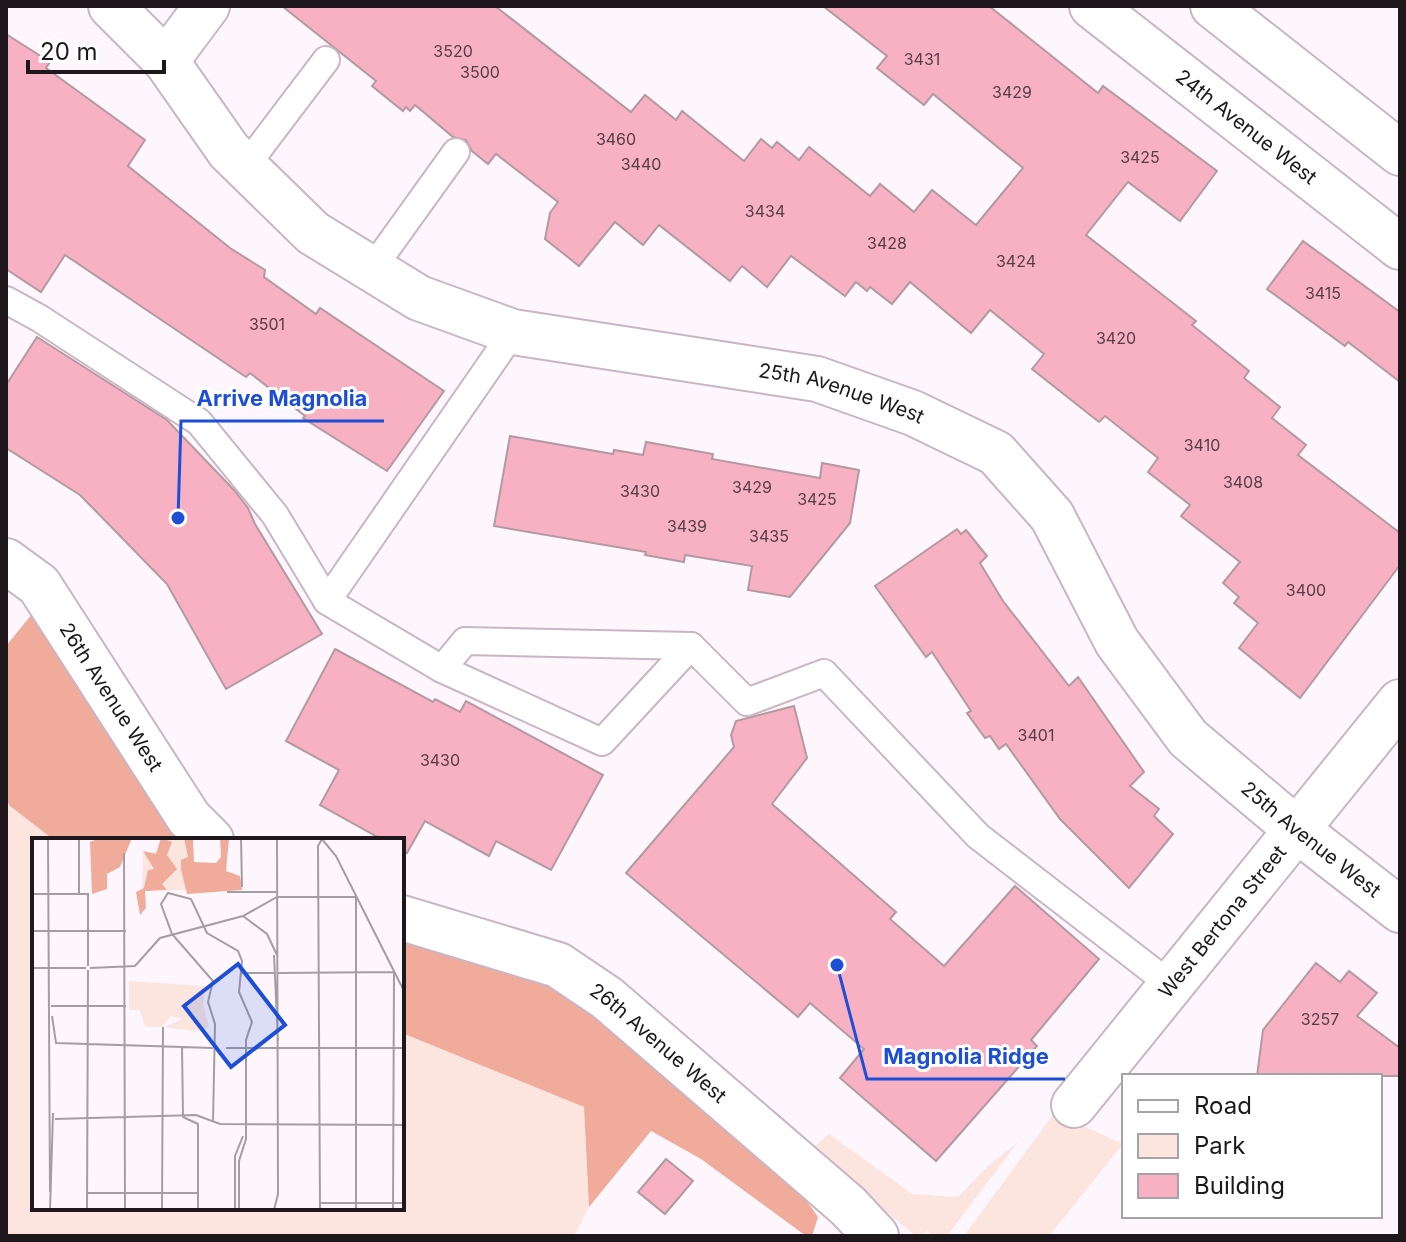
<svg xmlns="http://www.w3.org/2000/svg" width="1406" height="1242" viewBox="0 0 1406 1242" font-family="Inter,sans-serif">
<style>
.green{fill:#fce4df}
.forest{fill:#f0ab9b}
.building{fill:#f8b1c3;stroke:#b39aa0;stroke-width:2}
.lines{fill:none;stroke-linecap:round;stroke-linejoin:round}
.service-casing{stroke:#c9b6c5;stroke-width:30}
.minor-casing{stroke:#c9b6c5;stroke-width:48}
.service{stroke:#fff;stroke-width:26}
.minor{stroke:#fff;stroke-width:44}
.labels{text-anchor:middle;stroke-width:6;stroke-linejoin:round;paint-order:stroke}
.number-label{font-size:16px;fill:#543e46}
.street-label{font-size:20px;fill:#1e181d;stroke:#fff}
.inset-road{fill:none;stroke:#a49da3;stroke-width:2}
.view{fill:#1d4ed8;fill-opacity:0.15;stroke:#1d4ed8;stroke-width:4}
.inset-edge{fill:none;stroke:#1e181d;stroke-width:4}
.leader{fill:none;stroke:#1d4ed8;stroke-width:3}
.callout-dot{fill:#1d4ed8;stroke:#fff;stroke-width:3}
.callout-label{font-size:22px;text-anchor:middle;font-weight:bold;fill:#1d4ed8;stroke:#fff;stroke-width:6;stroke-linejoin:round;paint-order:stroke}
</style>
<rect width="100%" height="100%" fill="#fef6fd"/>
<g class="green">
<path d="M6,799L10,806L54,840H34V1208H402V1033L584,1107L589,1207L574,1236H6Z"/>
<path d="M1054,1113L1123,1144L1049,1236H964Z"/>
<path d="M829,1134L912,1194L958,1197L987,1167L1018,1142L947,1236H933L927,1231L922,1236H916L811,1150Z"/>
</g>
<g class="forest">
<path d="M37,608L198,806L240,840H54L10,806L6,799V646Z"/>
<path d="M402,913L587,982L761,1135L818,1217L812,1236H806L701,1159L651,1131L589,1207L584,1107L402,1033Z"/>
</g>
<g class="building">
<path d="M282,6H495L631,112L645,95L676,120L682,111L744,161L761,139L772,148L777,142L799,160L809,147L870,196L880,184L914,212L932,190L976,225L1023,168L933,94L924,105L877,68L887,56L823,6H989L1098,93L1103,86L1217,171L1180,221L1128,182L1086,235L1196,321L1192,325L1249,371L1244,378L1280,407L1272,418L1306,445L1298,455L1400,533V565L1300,698L1239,648L1258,623L1234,603L1239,597L1223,583L1240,562L1181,516L1190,505L1148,472L1158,458L1105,416L1099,422L1032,369L1044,354L990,310L971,333L910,282L892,304L870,287L867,291L856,282L845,296L791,256L767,287L742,266L730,281L659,225L643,245L615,222L579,266L545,239L550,213L558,202L496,154L488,164L472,151L466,140L453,137L415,105L410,111L406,107L403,111L372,86L376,81Z"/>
<path d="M6,34L50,62L46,68L145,140L128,166L230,248L265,270L264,277L316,314L320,308L444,391L387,471L303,418L305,416L250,373L246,377L65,255L41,292L6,269Z"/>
<path d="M1303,241L1400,312V382L1348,342L1345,346L1267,289Z"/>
<path d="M37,337L167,420L234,490L248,508L255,524L322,634L226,689L167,584L80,495L6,448V385Z"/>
<path d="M510,436L613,454L614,450L643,455L646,442L713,454L712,459L820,478L822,463L859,470L850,523L790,597L748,590L752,566L685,555L684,562L645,555L646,552L494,526Z"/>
<path d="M957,529L961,534L966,530L987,556L980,563L1003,601L1069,686L1078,677L1144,772L1130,786L1159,809L1154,816L1173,834L1129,888L1060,819L1006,744L999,749L990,736L985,738L967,713L971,711L932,652L926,657L875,586Z"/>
<path d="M335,649L433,702L435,699L460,712L466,701L603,775L551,870L496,841L489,856L425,821L407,853L402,850V840H383L320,805L339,770L286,741Z"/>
<path d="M794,706L807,758L772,804L896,912L890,919L944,966L1015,886L1099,959L1031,1040L1037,1046L936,1161L840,1078L864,1049L810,1003L798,1017L626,873L734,747L731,735L736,721Z"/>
<path d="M1316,963L1340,982L1349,971L1377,993L1357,1016L1400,1048V1076H1257L1263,1030Z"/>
<path d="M666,1159L693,1181L665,1214L638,1192Z"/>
</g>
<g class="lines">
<g class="service-casing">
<g id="service">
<path d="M245,167L326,60"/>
<path d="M372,269L456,152"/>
<path d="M6,300L39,318L199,422L275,515L327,601L442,669L465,641L691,646L747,702L824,673L978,836L1171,985"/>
<path d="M327,601L513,332"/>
<path d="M442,669L602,742L691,646"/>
</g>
</g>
<g class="minor-casing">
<g id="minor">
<path id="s1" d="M111,6L166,61L229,151L313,233L419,298L513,332L817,379L913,413L996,453L1052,516L1117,642L1188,738L1296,829L1400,910"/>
<path id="s2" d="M1092,6L1400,247"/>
<path d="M1213,6L1400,153"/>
<path d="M166,61L207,6"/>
<path id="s3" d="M6,561L39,585L189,818L211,840"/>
<path id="s4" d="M402,918L558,965L607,998L848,1206L876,1236"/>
<path id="s5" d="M1074,1105L1400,702"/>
</g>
</g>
<use href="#service" class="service"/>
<use href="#minor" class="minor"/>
</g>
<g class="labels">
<g class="number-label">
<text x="453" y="57">3520</text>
<text x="922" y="65">3431</text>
<text x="480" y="78">3500</text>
<text x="1012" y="98">3429</text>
<text x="616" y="145">3460</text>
<text x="1140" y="163">3425</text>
<text x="641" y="170">3440</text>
<text x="765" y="217">3434</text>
<text x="887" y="249">3428</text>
<text x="1016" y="267">3424</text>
<text x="1323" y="299">3415</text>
<text x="267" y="330">3501</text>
<text x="1116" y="344">3420</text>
<text x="1202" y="451">3410</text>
<text x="1243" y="488">3408</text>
<text x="752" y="493">3429</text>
<text x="640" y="497">3430</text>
<text x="817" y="505">3425</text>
<text x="687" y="532">3439</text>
<text x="769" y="542">3435</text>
<text x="1306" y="596">3400</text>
<text x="1036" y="741">3401</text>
<text x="440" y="766">3430</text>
<text x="1320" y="1025">3257</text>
</g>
<g class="street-label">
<text dy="7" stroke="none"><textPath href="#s2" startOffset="196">24th Avenue West</textPath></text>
<text dy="7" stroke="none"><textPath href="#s1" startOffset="864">25th Avenue West</textPath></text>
<text dy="7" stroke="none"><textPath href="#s3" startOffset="174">26th Avenue West</textPath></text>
<text dy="7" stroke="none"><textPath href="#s1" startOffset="1536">25th Avenue West</textPath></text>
<text dy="7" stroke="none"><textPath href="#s5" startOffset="236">West Bertona Street</textPath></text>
<text dy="7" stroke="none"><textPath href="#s4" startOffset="290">26th Avenue West</textPath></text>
</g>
</g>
<g transform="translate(32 838)">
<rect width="372" height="372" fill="#fef6fd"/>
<path d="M128,0H157V28L206,52H110L111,14H128ZM97,143L173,148L171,166L177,189L162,193L132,189L150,181L139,178L130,189H113L108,172H97Z" fill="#fce4df"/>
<path d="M68,0H100L88,29L75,36V51L60,56L58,4ZM129,0L140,4L135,17L145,31L130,46L135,52L113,53L114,70L108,77L104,54L112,50L116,32L122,31L111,13L124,16ZM152,0H161L162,24L184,25L189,19L188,0H197L194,33L208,38L210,52L155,56L149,31V22L156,19Z" fill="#f0ab9b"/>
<path class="inset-road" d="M16,0L18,354M209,0L210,49M289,0L304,18L372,153M92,15L93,372M195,54H245M0,56H56V128M47,56V0M211,78L235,96L245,117M0,93H94M242,117L246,203M0,130H54M58,130L103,128L128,100L211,78L245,59H324V372M208,135H242M246,135L362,134L361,372M19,168H94M20,178L24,205L181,210M150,209L151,279L166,286V372M194,210H372M23,281L164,277L188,286L372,287M181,284L183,186L176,164L181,143L140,96L129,66L136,55L159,61L175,95L206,113L210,123L207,154L220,184L214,202V301L207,323V372M55,355H166M288,365H372M18,372L21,275M55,372L56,132M130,372L131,189M203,372V318L211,298M242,372L246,356L245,0M288,372L286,8L290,1"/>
<path class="view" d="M206,126L253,187L199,229L152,168Z"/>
<rect width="372" height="372" class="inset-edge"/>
</g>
<path class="leader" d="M178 518L181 421H384M837 965L867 1079H1065"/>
<g class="callout-dot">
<circle cx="178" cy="518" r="8"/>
<circle cx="837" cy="965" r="8"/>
</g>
<g class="callout-label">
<text x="282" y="406">Arrive Magnolia</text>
<text x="966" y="1064">Magnolia Ridge</text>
</g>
<rect width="1406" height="1242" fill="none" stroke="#1e181d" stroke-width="16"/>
<rect x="1122" y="1074" width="260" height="144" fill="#ffffff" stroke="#a5a3a5" stroke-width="2"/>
<rect x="1138" y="1100" width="40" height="12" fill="#ffffff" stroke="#a5a3a5" stroke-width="2"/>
<text x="1194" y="1114" font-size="24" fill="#1e181d">Road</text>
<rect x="1138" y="1134" width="40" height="24" fill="#fce4df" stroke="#a5a3a5" stroke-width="2"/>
<text x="1194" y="1154" font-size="24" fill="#1e181d">Park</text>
<rect x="1138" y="1174" width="40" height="24" fill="#f8b1c3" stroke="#a5a3a5" stroke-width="2"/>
<text x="1194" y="1194" font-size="24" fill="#1e181d">Building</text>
<path d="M28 60v12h136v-12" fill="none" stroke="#1e181d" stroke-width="4"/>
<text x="40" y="60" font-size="24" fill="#1e181d" stroke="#ffffff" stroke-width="6" paint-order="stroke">20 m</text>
</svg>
